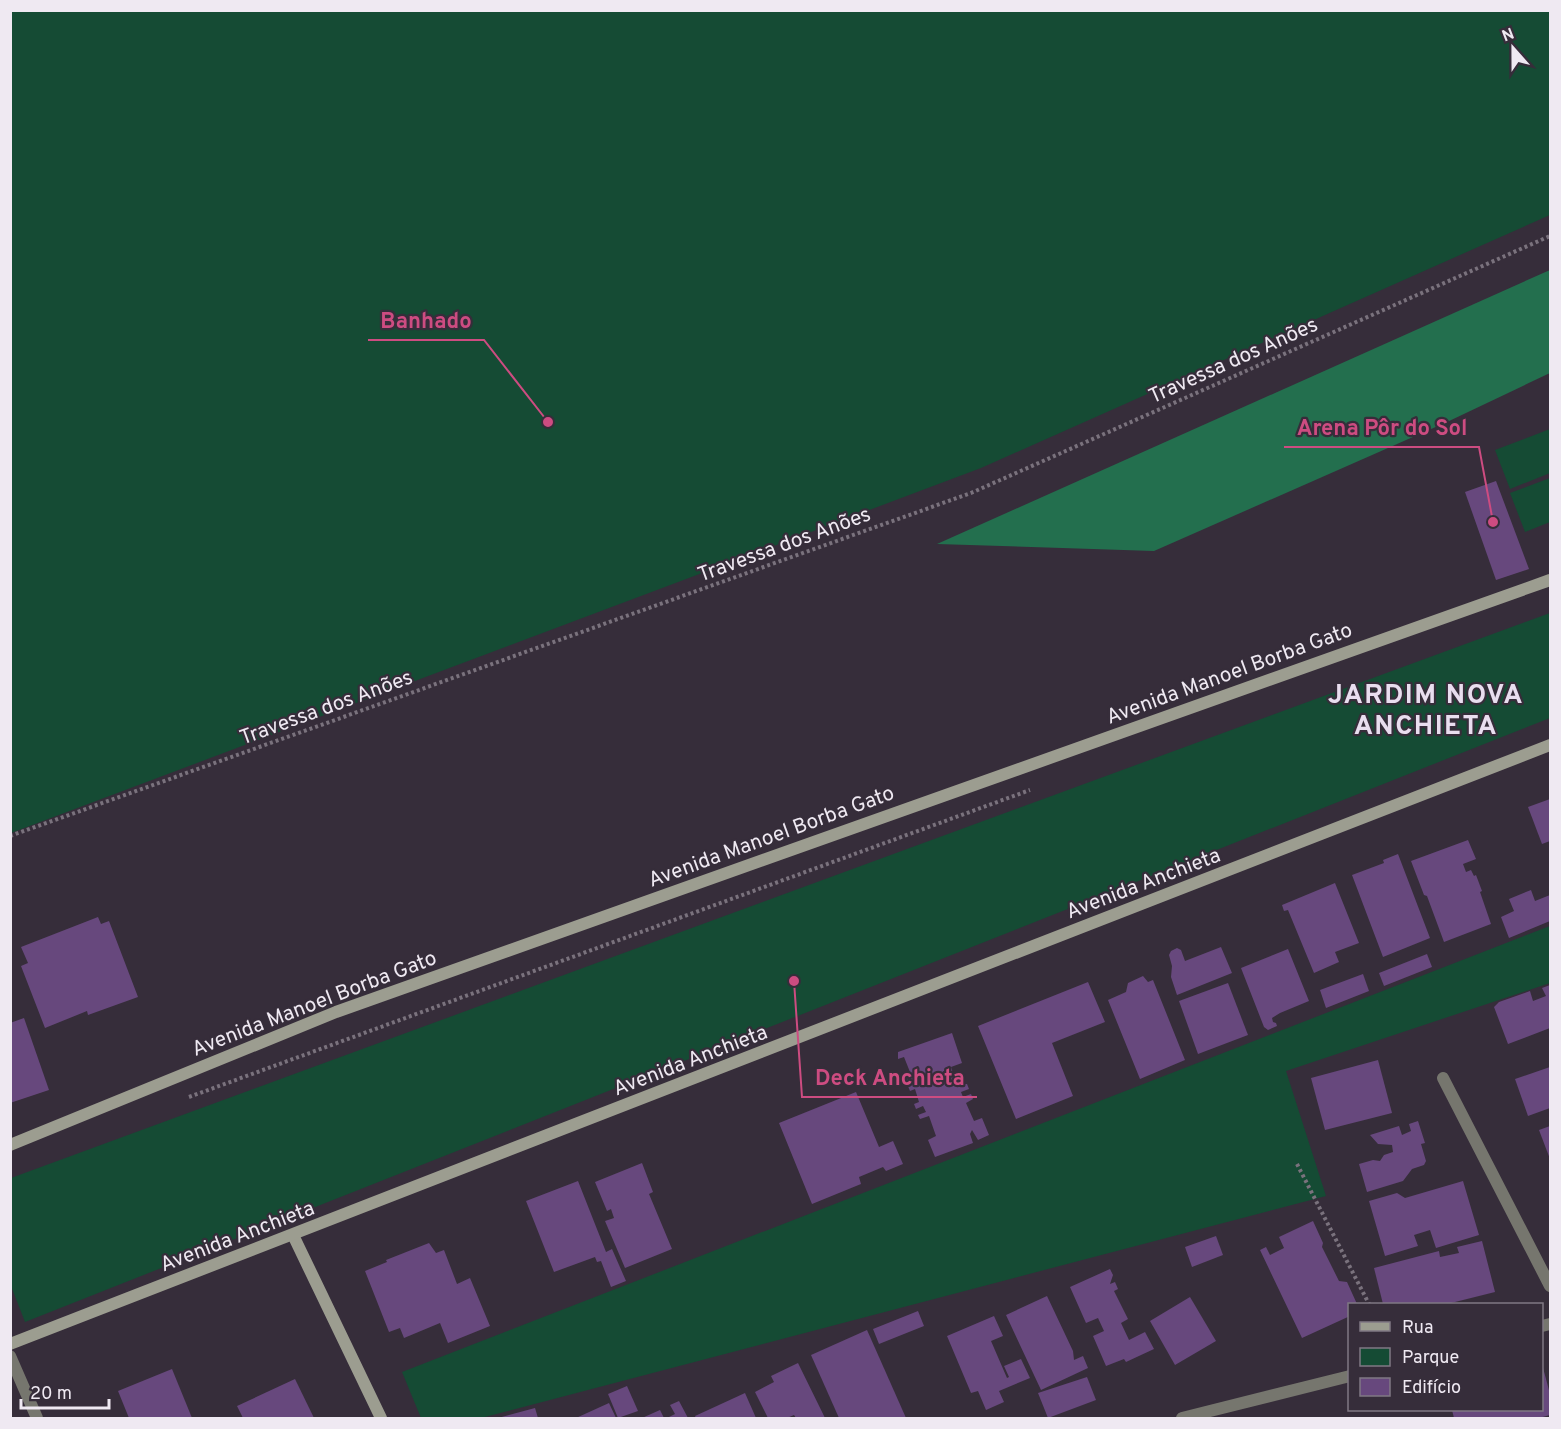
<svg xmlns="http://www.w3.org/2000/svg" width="1561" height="1429" viewBox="0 0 1561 1429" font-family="Overpass,sans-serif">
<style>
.green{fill:#154b34}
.forest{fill:#236f4e}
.building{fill:#67487d}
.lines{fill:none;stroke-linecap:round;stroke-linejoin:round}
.path{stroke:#7a727d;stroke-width:4;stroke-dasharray:3 3;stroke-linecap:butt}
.minor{stroke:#76766e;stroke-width:12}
.secondary{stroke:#9c9d90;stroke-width:12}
.labels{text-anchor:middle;stroke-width:4.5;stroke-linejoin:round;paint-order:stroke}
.street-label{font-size:21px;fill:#efe9f2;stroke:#362d3a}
.district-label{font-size:27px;font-weight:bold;letter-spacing:1.5px;fill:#e9deef;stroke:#362d3a}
.leader{fill:none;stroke:#cd4c81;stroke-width:2}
.callout-dot{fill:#cd4c81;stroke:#362d3a;stroke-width:2}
.callout-label{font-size:22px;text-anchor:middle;font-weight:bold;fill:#cd4c81;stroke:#362d3a;stroke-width:4.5;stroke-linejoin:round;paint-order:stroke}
</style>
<rect width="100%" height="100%" fill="#362d3a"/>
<g class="green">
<path d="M11,10L1550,11V215L981,468L11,833Z"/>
<path d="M1550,429V473L1510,489L1495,450Z"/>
<path d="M1550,478V522L1525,532L1510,493Z"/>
<path d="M1550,613V718L25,1322L11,1286V1178Z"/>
<path d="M1550,926V983L1286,1071L1326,1196L481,1418H421L402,1372Z"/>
</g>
<path class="forest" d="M1550,270V373L1447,422L1154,551L937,544Z"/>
<g class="building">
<path d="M1496,481L1529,569L1496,580L1465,492Z"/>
<path d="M1550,799V841L1542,844L1528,807Z"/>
<path d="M1468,840L1476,859L1463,864L1466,872L1471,870L1474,876L1476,875L1482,891L1480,892L1491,924L1444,942L1427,896L1424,895L1411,861Z"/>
<path d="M1398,854L1430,938L1383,957L1352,875L1384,863L1383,860Z"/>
<path d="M1335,883L1359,943L1335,952L1339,962L1314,973L1288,910L1284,911L1282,905Z"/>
<path d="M1531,890L1535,901L1550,895V921L1509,938L1501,917L1514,911L1509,899Z"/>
<path d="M98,917L101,924L109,921L138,997L88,1015L87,1011L45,1028L21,966L28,963L21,947Z"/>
<path d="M1221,947L1232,973L1177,995L1171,977L1172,966L1169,955L1171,951L1177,948L1181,950L1185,961Z"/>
<path d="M1288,949L1309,1001L1280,1013L1272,1018L1273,1022L1276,1023L1277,1026L1268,1030L1264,1027L1241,968Z"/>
<path d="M1427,954L1432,967L1384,986L1379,973Z"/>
<path d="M1363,974L1369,991L1326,1008L1320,990Z"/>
<path d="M1143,976L1148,982L1153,980L1185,1060L1140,1079L1108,1000L1126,992L1128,983Z"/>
<path d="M1088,982L1105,1022L1052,1043L1073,1096L1016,1119L978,1026Z"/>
<path d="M1228,983L1248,1035L1198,1054L1179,1001Z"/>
<path d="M1550,985V1028L1508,1044L1494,1007L1499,1002L1530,991L1533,1001L1546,996L1542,988Z"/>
<path d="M24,1018L49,1090L10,1103V1023Z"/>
<path d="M952,1033L962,1063L951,1067L954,1076L962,1077L965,1084H967L969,1089L961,1092L963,1097L971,1094L973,1099L966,1103L974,1121L982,1118L989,1135L978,1140L972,1130L970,1134L973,1143L935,1157L928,1140L936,1136L929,1116L920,1119L918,1115L926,1112L923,1106L916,1109L914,1104L919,1102L915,1089L910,1091L905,1079L912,1077L904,1057L898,1059V1052Z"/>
<path d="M1378,1060L1392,1113L1325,1130L1311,1078Z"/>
<path d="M1550,1067V1108L1528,1116L1515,1079Z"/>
<path d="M856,1092L879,1147L893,1141L903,1164L886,1171L883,1167L859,1177L861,1184L812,1204L779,1123Z"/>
<path d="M1418,1121L1425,1143L1421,1144L1426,1161L1424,1165L1412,1169L1403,1181L1367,1192L1359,1164L1373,1160L1380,1161L1384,1155L1393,1152L1392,1145L1378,1144L1370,1135L1399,1126L1402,1135L1411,1131L1409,1124Z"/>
<path d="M1550,1126V1159L1539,1130Z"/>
<path d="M642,1163L653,1192L649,1194L672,1249L625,1268L605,1221L614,1218L611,1209L607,1211L595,1182Z"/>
<path d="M578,1181L606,1252L612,1249L626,1281L611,1287L601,1261L597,1262L595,1257L554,1272L526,1201Z"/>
<path d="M1463,1181L1479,1235L1436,1248L1430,1230L1414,1235L1418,1246L1385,1256L1369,1201L1397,1193L1405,1198Z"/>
<path d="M1313,1221L1323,1243L1322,1247L1339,1281L1347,1282L1357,1304H1350V1316L1302,1338L1260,1250L1266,1247L1270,1255L1284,1248L1279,1237Z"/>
<path d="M1216,1236L1223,1255L1192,1267L1185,1247Z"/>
<path d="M1482,1241L1495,1292L1447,1304H1383L1374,1268L1439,1251L1440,1257L1459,1253L1457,1247Z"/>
<path d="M429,1243L436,1253L444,1250L457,1284L470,1278L490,1326L448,1343L440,1323L404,1338L400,1328L389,1332L365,1271L387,1262L386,1260Z"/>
<path d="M1110,1269L1113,1275L1110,1284L1115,1282L1118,1289L1114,1291L1128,1319L1121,1323L1129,1340L1145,1332L1154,1349L1126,1362L1124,1359L1106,1366L1093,1336L1104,1331L1098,1318L1086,1323L1070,1287Z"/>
<path d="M1047,1296L1073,1351L1074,1360L1083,1356L1088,1368L1041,1390L1006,1315Z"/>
<path d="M1190,1297L1216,1341L1175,1365L1150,1321Z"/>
<path d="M918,1311L924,1326L879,1344L873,1329Z"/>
<path d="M994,1316L1003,1336L991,1341L1007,1378L1009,1377L1004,1366L1021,1359L1030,1378L999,1391L1004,1402L986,1410L978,1391L971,1393L947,1336Z"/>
<path d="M867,1330L906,1418H839L811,1355Z"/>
<path d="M798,1363L825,1418H796L794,1415L787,1418H768L755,1392L774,1382L771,1376Z"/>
<path d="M1542,1364L1550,1394V1415L1539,1418H1454L1452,1410H1542Z"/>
<path d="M172,1369L192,1418H129L118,1391Z"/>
<path d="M1087,1377L1096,1400L1048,1418L1038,1393Z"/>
<path d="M295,1379L314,1418H243L237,1406Z"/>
<path d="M627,1386L638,1411L618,1418L608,1394Z"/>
<path d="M745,1393L756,1418H696L695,1416Z"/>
<path d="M679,1401L688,1418H667L675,1414L670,1405Z"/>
<path d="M609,1403L616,1418H576Z"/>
<path d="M535,1408L538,1418H498Z"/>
<path d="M660,1410L664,1418H642Z"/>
</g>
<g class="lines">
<g class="path">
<path d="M10,836L971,493L1550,236"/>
<path d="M189,1097L1030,790"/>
<path d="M1297,1164L1369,1304"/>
</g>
<g class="minor">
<path d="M1443,1078L1550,1286"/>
<path d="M1542,1326L1550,1324"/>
<path d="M10,1356L37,1418"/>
<path d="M1182,1418L1350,1376"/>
</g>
<g class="secondary">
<path d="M10,1145L336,1012L1550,580"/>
<path d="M293,1235L381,1418"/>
<path d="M10,1344L1550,745"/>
</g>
</g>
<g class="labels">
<g class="street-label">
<text transform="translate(1233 360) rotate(-24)" y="7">Travessa dos Anões</text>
<text transform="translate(784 544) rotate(-20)" y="7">Travessa dos Anões</text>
<text transform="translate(1229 673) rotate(-20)" y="7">Avenida Manoel Borba Gato</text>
<text transform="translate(326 707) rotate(-20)" y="7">Travessa dos Anões</text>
<text transform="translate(771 836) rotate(-20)" y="7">Avenida Manoel Borba Gato</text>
<text transform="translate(1143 883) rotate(-21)" y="7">Avenida Anchieta</text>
<text transform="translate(314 1003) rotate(-21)" y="7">Avenida Manoel Borba Gato</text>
<text transform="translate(690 1060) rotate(-21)" y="7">Avenida Anchieta</text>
<text transform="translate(237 1236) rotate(-21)" y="7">Avenida Anchieta</text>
</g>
<g class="district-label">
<text x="1426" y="703">JARDIM NOVA<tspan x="1426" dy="31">ANCHIETA</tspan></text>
</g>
</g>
<path class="leader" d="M548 422L484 340H368M1493 522L1479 447H1284M794 981L802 1097H977"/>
<g class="callout-dot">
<circle cx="548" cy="422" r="6"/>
<circle cx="1493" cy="522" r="6"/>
<circle cx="794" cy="981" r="6"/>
</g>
<g class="callout-label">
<text x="426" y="328">Banhado</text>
<text x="1382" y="435">Arena Pôr do Sol</text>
<text x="890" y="1085">Deck Anchieta</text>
</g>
<rect width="1561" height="1429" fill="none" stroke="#efe9f2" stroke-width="24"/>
<rect x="1348" y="1303" width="195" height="108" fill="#362d3a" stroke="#807884" stroke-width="1.5"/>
<rect x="1360" y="1322" width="30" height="9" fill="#9c9d90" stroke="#807884" stroke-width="1.5"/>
<text x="1402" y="1333" font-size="18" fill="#efe9f2">Rua</text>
<rect x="1360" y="1348" width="30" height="18" fill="#154b34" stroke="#807884" stroke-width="1.5"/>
<text x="1402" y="1363" font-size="18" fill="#efe9f2">Parque</text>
<rect x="1360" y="1378" width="30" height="18" fill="#67487d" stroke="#807884" stroke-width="1.5"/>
<text x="1402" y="1393" font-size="18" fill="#efe9f2">Edifício</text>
<g transform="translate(1513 48) rotate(339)" stroke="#362d3a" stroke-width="4.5" paint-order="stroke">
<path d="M0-4.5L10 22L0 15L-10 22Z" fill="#efe9f2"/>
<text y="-9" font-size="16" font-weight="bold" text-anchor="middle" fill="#efe9f2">N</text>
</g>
<path d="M21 1399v9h88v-9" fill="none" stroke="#efe9f2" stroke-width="3"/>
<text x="30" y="1399" font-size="18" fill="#efe9f2" stroke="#362d3a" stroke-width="4.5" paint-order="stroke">20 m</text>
</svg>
